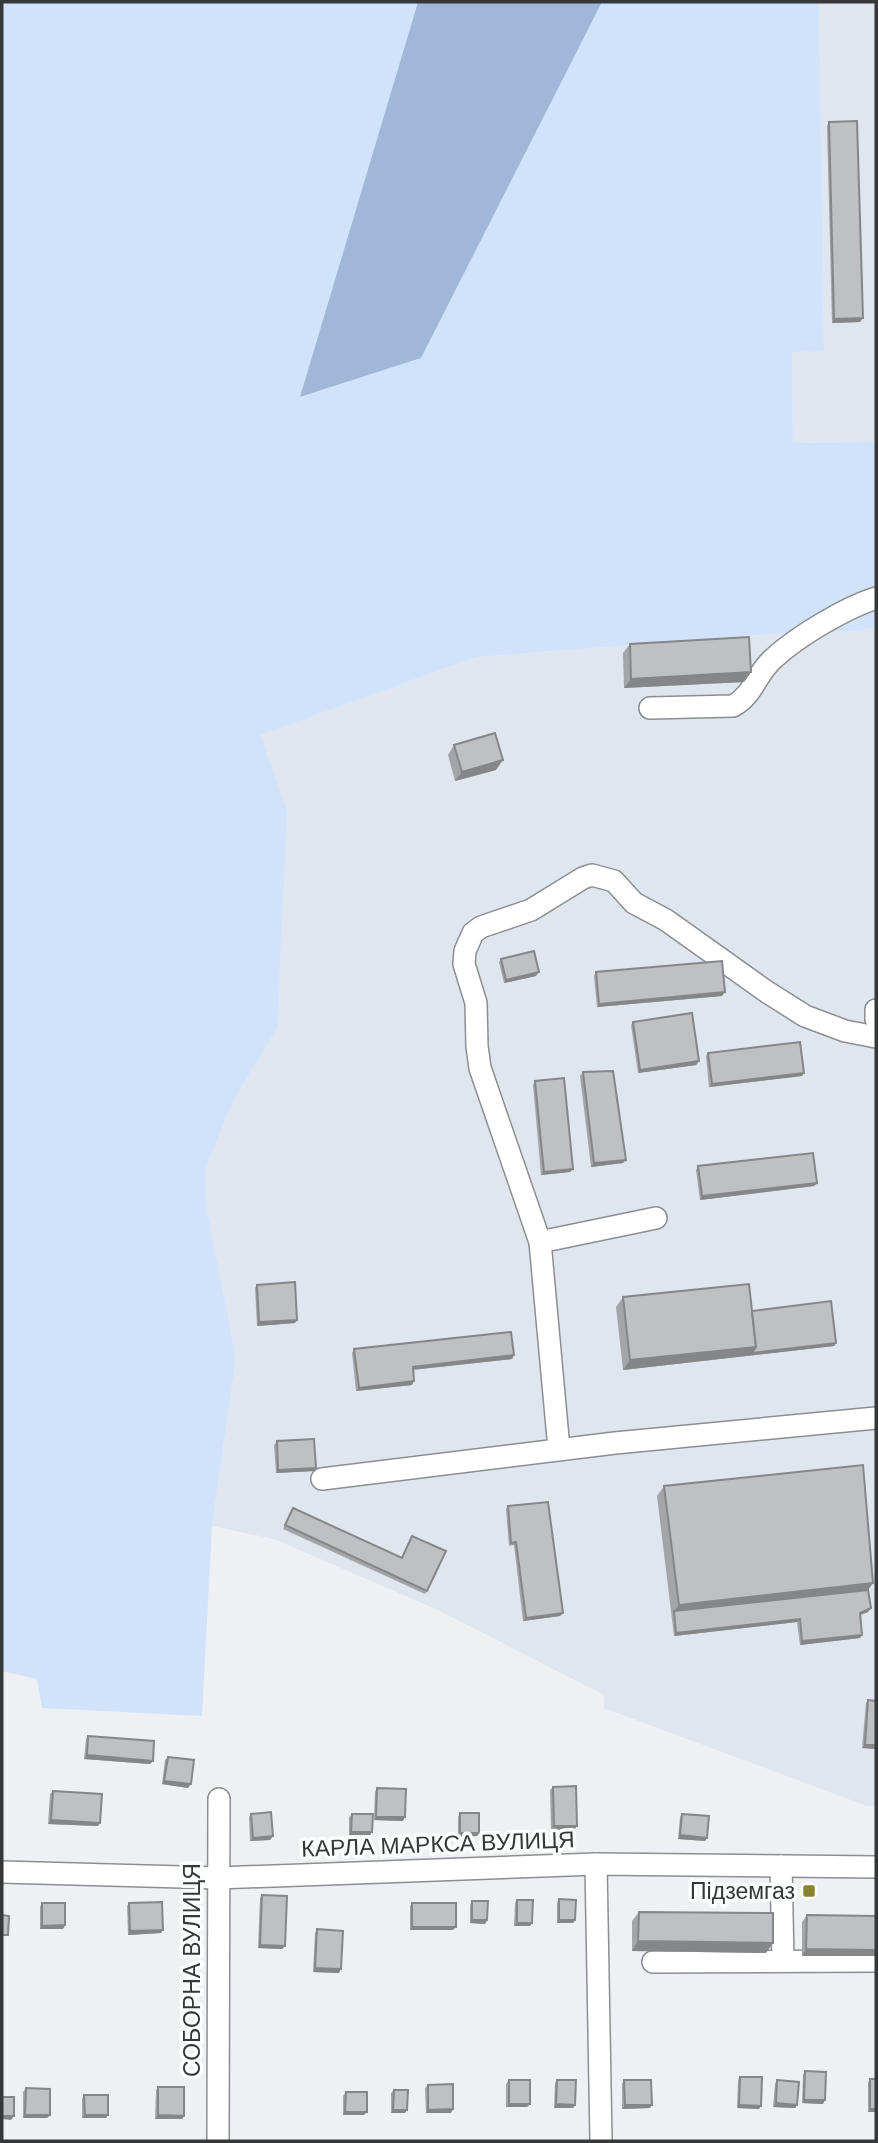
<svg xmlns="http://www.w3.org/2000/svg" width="878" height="2143" viewBox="0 0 878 2143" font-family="'DM Sans',sans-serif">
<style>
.built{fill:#dfe6ef}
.green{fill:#d1e3fb}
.forest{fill:#a0b7d8}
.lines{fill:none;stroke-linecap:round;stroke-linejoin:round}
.minor-casing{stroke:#8c8e90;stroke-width:24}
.minor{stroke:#fff;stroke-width:21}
.wall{fill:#a3a5a8}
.shaded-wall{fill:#858688}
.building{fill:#bec0c3;stroke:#858688;stroke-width:2}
.poi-dot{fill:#88842c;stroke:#fcfdff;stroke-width:2.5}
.labels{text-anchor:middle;stroke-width:7;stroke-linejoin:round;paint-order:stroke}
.street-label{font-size:23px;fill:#363738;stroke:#fcfdff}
.poi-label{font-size:23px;fill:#363738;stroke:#fcfdff;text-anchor:end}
</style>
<rect width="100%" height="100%" fill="#eef0f3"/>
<g class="built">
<path d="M819,2H876V442L793,443L792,352L824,350Z"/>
<path d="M876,627V1805L867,1806L604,1708V1695L438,1610L274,1539L212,1526L236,1357L206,1205L205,1169L235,1097L287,810L259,735L476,657L775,634L859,631Z"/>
</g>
<path class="green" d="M2,2H418L301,397L421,358L602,2H819L824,351L792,352L793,443L876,442V627L859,631L775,634L476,657L260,735L287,810L277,1028L235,1097L205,1169L206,1205L236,1357L212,1526L202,1716L42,1708L37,1679L2,1671Z"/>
<path class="forest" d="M418,2H602L421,358L300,397Z"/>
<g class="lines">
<g class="minor-casing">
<g id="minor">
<path d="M650,708L733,706C754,695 756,673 774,658C798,636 845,608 876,598"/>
<path d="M876,1010V1019"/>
<path d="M540,1242L656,1218"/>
<path d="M559,1449L540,1242L480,1068L477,1046L476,1003L464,964L465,951L473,933L481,927L531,910L583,878L592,875L614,881L634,903L666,920L767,992L805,1016L845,1031L876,1037"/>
<path d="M322,1479L615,1443L876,1418"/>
<path d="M596,1864L601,2141"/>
<path d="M781,1866L783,1961"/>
<path d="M2,1872L218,1878L596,1864L876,1867"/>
<path d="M653,1962L876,1961"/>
<path d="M218,2141L219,1799"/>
</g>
</g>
<use href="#minor" class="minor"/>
</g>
<g class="wall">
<path d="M829,122L863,318L860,322L832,323L827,126Z"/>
<path d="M630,644L751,672L744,682L624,688L623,653Z"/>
<path d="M454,745L496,770L455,781L448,755Z"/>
<path d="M501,959L536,976L504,983L499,962Z"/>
<path d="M596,972L722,996L597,1007L594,976Z"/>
<path d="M633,1022L699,1061L696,1065L638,1073L631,1025Z"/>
<path d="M708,1053L804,1073L802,1076L709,1087L706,1056Z"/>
<path d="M583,1072L623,1163L591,1167L580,1076Z"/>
<path d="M535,1081L573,1169L570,1172L541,1175L533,1085Z"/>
<path d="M698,1166L817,1183L814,1186L700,1200L696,1170Z"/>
<path d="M257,1285L295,1323L257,1326L255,1288Z"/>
<path d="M623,1297L752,1311L836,1343L834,1346L623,1370L616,1307Z"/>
<path d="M354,1349L514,1355L512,1359L413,1370L412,1385L356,1391L352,1353Z"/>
<path d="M277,1441L314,1471L276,1473L274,1445Z"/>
<path d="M664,1486L868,1590V1612L860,1615V1638L800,1645L797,1622L674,1636L657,1496Z"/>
<path d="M508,1506L563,1613L560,1616L523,1621L514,1545L509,1546L506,1509Z"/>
<path d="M293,1508L401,1558L412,1536L427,1591L425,1594L283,1529Z"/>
<path d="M868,1700L876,1749L862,1748L866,1703Z"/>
<path d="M88,1736L153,1761L150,1764L84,1759L86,1739Z"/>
<path d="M168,1757L188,1788L162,1784L165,1760Z"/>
<path d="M553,1787L575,1829L551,1830L550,1790Z"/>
<path d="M377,1788L403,1821L374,1820L375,1792Z"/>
<path d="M53,1791L98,1826L48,1824L50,1794Z"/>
<path d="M460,1813L477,1836L458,1837V1817Z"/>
<path d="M251,1814L273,1836L270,1840L250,1841L249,1817Z"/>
<path d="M352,1814L370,1835H349V1817Z"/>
<path d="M682,1814L707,1838L705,1841L678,1839L680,1817Z"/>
<path d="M262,1895L285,1946L282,1949L258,1948L260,1898Z"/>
<path d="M559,1899L575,1920L573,1923H557V1903Z"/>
<path d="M517,1900L530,1926H514L515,1903Z"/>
<path d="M472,1901L487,1920L485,1924L470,1923V1905Z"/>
<path d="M42,1903L65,1925L63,1929H40V1907Z"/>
<path d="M129,1903L161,1933L128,1935L127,1906Z"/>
<path d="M412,1903L453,1930H410V1906Z"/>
<path d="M639,1912L773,1943L766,1953L632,1951V1921Z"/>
<path d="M807,1915L876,1916V1956H802V1922Z"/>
<path d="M317,1929L339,1973L313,1972L315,1933Z"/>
<path d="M805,2071L823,2104L802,2103L803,2075Z"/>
<path d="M740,2077L759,2109L737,2108L738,2080Z"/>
<path d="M870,2079H876V2112H868V2082Z"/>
<path d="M509,2080L530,2104L527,2107H506V2084Z"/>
<path d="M557,2080L575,2105L573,2108H554L555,2083Z"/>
<path d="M624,2080L650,2108L622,2109V2084Z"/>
<path d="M777,2080L797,2105L795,2108L773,2107L775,2084Z"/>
<path d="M428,2085L451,2113H426L425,2088Z"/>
<path d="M158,2087L184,2116L182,2119H155L156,2090Z"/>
<path d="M26,2088L50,2115L47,2118H23V2092Z"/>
<path d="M394,2090L405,2113H391V2093Z"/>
<path d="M346,2092L364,2115H343V2096Z"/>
<path d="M84,2095L108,2115L106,2118H82V2099Z"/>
</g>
<g class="shaded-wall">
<path d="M863,318L860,322L832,323L834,319Z"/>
<path d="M751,672L744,682L624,688L631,679Z"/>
<path d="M503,760L496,770L455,781L462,772Z"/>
<path d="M539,972L536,976L504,983L506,980Z"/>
<path d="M725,992L722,996L597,1007L599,1004Z"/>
<path d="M699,1061L696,1065L638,1073L640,1070Z"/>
<path d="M804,1073L802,1076L709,1087L712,1084Z"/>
<path d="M626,1160L623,1163L591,1167L594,1163Z"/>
<path d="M573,1169L570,1172L541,1175L544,1172Z"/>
<path d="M817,1183L814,1186L700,1200L702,1196Z"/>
<path d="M297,1320L295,1323L257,1326L259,1322Z"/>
<path d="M836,1343L834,1346L623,1370L630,1360L756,1347Z"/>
<path d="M514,1355L512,1359L410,1370L413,1367Z"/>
<path d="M414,1381L412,1385L356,1391L359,1388Z"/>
<path d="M316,1468L314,1471L276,1473L278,1470Z"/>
<path d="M873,1583L866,1593L674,1611L679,1605Z"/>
<path d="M871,1608L868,1612L858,1616L860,1613Z"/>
<path d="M563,1613L560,1616L523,1621L526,1618Z"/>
<path d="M800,1619L797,1622L674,1636L676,1633Z"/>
<path d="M862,1635L860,1638L800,1645L802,1641Z"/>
<path d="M865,1745H876V1749L862,1748Z"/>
<path d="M87,1755L153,1761L150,1764L84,1759Z"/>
<path d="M164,1781L191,1784L188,1788L162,1784Z"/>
<path d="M376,1817H405L403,1821L374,1820Z"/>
<path d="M51,1820L100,1823L98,1826L48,1824Z"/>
<path d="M554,1826H577L575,1829L551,1830Z"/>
<path d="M351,1832H372L370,1835H349Z"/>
<path d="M460,1833H479L477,1836L458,1837Z"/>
<path d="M680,1835L707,1838L705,1841L678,1839Z"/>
<path d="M273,1836L270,1840L250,1841L253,1838Z"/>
<path d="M472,1920H487L485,1924L470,1923Z"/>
<path d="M559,1920H575L573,1923H557Z"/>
<path d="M517,1923H532L530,1926H514Z"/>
<path d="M65,1925L63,1929H40L42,1926Z"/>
<path d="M412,1927H456L453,1930H410Z"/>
<path d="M163,1930L161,1933L128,1935L130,1931Z"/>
<path d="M638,1941L773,1943L766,1953L632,1951Z"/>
<path d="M260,1945L285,1946L282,1949L258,1948Z"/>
<path d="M806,1949L876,1950V1956H802Z"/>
<path d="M315,1968L341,1969L339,1973L313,1972Z"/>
<path d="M804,2100H825L823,2104L802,2103Z"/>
<path d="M776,2103L797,2105L795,2108L773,2107Z"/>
<path d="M509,2104H530L527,2107H506Z"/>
<path d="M556,2104L575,2105L573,2108H554Z"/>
<path d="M625,2105H652L650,2108L622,2109Z"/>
<path d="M739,2105L761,2106L759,2109L737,2108Z"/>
<path d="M453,2109L451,2113H426L428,2110Z"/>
<path d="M870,2109H876V2112H868Z"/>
<path d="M393,2110H407L405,2113H391Z"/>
<path d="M345,2112H367L364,2115H343Z"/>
<path d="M25,2115H50L47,2118H23Z"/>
<path d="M85,2115H108L106,2118H82Z"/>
<path d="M158,2115L184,2116L182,2119H155Z"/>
<path d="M2,2116H14L11,2120L2,2119Z"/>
</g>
<g class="building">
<path d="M857,121L863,318L834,319L829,122Z"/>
<path d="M749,637L751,672L631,679L630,644Z"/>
<path d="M495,733L503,760L462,772L454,745Z"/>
<path d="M534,951L539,972L506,980L501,959Z"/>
<path d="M722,961L725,992L599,1004L596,972Z"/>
<path d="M692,1013L699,1061L640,1070L633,1022Z"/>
<path d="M800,1042L804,1073L712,1084L708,1053Z"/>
<path d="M613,1071L626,1160L594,1163L583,1072Z"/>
<path d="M564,1078L573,1169L544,1172L535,1081Z"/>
<path d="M813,1153L817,1183L702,1196L698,1166Z"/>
<path d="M295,1282L297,1320L259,1322L257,1285Z"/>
<path d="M749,1284L756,1347L630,1360L623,1297Z"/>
<path d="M831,1301L836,1343L752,1353L756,1347L752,1311Z"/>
<path d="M511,1332L514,1355L413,1367L414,1381L359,1388L354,1349Z"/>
<path d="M314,1439L316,1468L278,1470L277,1441Z"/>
<path d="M863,1465L873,1583L679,1605L664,1486Z"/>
<path d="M548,1502L563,1613L526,1618L516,1542L511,1543L508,1506Z"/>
<path d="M293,1508L402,1558L412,1536L446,1551L427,1591L285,1525Z"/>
<path d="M868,1590L871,1608L860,1613L862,1635L802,1641L800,1619L676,1633L674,1611Z"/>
<path d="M868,1700L876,1701V1745H865Z"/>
<path d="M88,1736L154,1741L153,1761L87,1755Z"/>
<path d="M168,1757L194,1760L191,1784L164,1781Z"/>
<path d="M576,1786L577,1826H554L553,1787Z"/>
<path d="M377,1788L406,1789L405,1817H376Z"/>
<path d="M53,1791L102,1794L100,1823L51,1820Z"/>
<path d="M271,1812L273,1836L253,1838L251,1814Z"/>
<rect x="460" y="1813" width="19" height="20"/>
<path d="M352,1814H373L372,1832H351Z"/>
<path d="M682,1814L709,1816L707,1838L680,1835Z"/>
<path d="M262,1895L287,1896L285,1946L260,1945Z"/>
<path d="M559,1899L576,1900L575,1920H559Z"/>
<path d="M517,1900H533L532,1923H517Z"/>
<path d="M472,1901H488L487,1920H472Z"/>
<path d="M162,1902L163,1930L130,1931L129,1903Z"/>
<path d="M42,1903H65V1925L42,1926Z"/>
<rect x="412" y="1903" width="44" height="24"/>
<path d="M639,1912L773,1913V1943L638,1941Z"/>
<path d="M2,1915L9,1916L8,1935H2Z"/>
<path d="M807,1915L876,1916V1950L806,1949Z"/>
<path d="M317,1929L343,1931L341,1969L315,1968Z"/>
<path d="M805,2071L826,2072L825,2100H804Z"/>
<path d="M740,2077H762L761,2106L739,2105Z"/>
<rect x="870" y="2079" width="6" height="30"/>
<rect x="509" y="2080" width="21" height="24"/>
<path d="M557,2080H576L575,2105L556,2104Z"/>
<path d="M624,2080H651L652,2105H625Z"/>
<path d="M777,2080L799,2082L797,2105L776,2103Z"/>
<path d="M453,2084V2109L428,2110V2085Z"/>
<path d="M158,2087H184V2116L158,2115Z"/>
<path d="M26,2088L50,2089V2115H25Z"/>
<path d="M394,2090H408L407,2110H393Z"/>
<path d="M346,2092H367V2112H345Z"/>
<path d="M84,2095H108V2115H85Z"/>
<rect x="2" y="2097" width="12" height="19"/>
</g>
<rect class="poi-dot" x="802" y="1884" width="14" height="14" rx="3.5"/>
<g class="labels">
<g class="street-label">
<text transform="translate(438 1844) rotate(-2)" y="8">КАРЛА МАРКСА ВУЛИЦЯ</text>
<text transform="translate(192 1970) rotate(-90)" y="8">СОБОРНА ВУЛИЦЯ</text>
</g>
<g class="poi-label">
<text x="795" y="1899">Підземгаз</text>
</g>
</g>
<rect width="878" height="2143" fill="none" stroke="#363738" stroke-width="7"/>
</svg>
